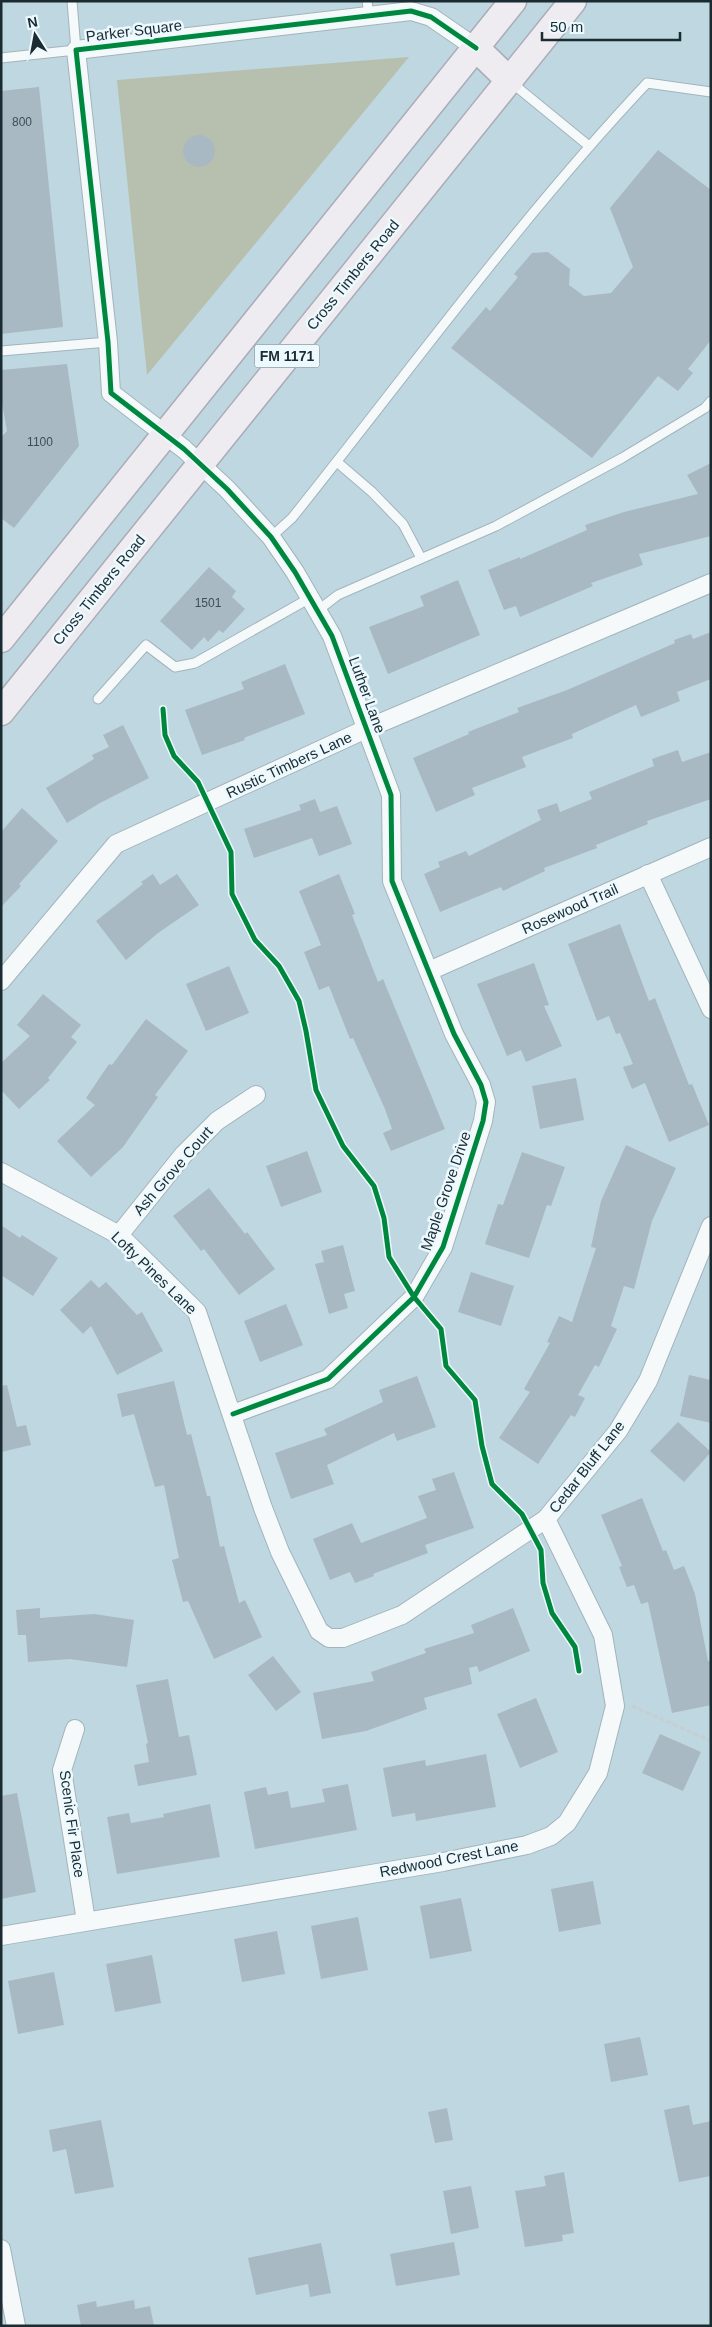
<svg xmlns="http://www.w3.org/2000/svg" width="712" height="2327" viewBox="0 0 712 2327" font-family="Helvetica,sans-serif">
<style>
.green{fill:#b7c0af}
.building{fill:#a8b9c3}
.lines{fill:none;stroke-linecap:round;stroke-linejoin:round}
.service-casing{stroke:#a2b4bb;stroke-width:11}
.minor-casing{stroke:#a2b4bb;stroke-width:20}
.primary-casing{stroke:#aaacb7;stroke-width:29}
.path{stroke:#c7ced1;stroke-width:3;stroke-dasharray:5 2.5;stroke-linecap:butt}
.service{stroke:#f5f9fa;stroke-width:9}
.minor{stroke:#f5f9fa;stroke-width:18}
.primary{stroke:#eeecf1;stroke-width:26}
.cycleway-casing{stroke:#ecf9fe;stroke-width:8}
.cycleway{stroke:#00873e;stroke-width:5}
.labels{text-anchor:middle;stroke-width:5;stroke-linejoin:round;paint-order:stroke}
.number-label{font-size:12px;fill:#3e4e56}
.shield{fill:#ecf9fe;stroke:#59696e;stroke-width:1}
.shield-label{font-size:14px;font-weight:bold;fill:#1a2b31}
.street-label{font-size:15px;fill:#1a2b31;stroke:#ecf9fe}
</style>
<rect width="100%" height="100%" fill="#bfd7e1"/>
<path class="green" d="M409,57L147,375L117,80Z"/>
<g class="building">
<path d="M39,87L63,327L1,334V91Z"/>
<circle cx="199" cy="151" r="16"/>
<path d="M658,150L711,190V340L688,369L693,373L678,391L658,376L592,458L451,348L486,307L490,311L518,277L514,274L532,253L548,252L570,269L569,285L584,296L611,293L633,267L610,208Z"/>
<path d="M67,364L79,446L14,528L1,518V437L7,431L1,398V370Z"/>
<path d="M711,463V536L639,554L643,565L591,583L593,586L520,617L516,606L504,610L488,570L520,557V559L587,530L585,525L624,512L698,494L687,475Z"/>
<path d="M209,567L236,591L232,597L245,609L223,633L219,630L208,642L204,637L192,650L160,621Z"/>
<path d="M458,580L480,635L388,674L369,627L424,606L420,596Z"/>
<path d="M711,632V679L677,692L680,701L641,717L636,705L572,734L573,738L522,757L526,767L472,788L475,795L436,812L413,758L469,734L468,732L519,712L517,708L567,690L675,643L674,640L691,634L693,639Z"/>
<path d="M285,664L305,714L244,738L245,740L202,755L185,710L244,689L241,682Z"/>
<path d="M123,725L149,778L100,803L67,823L46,788L94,759L92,755L109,747L103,735Z"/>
<path d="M678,750L682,762L711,752V799L647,821L648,824L596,845L597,848L544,868L545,871L503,891L501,887L440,912L424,874L440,867L438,862L466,851L469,856L541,820L537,810L557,803L560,812L592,799L589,792L654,766L652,759Z"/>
<path d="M315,799L320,812L337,806L352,844L319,856L312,838L254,858L244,829L301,810L299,805Z"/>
<path d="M22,808L58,841L19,884L21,886L1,907V832Z"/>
<path d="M153,874L160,885L177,874L199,905L158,933L126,960L96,921L143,884L141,882Z"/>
<path d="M339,874L355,914L352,915L378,982L383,979L445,1129L391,1151L383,1133L392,1129L385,1109L353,1038L350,1039L329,986L319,990L304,952L321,945L299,891Z"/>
<path d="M620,924L649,1001L655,998L689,1085L692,1084L709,1125L669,1142L645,1083L632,1089L623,1067L633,1064L620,1033L616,1034L609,1016L597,1021L568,944Z"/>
<path d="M534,963L549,1005L544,1006L562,1046L526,1062L521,1050L507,1056L477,984Z"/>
<path d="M229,966L249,1013L206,1031L186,984Z"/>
<path d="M43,994L81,1025L71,1037L77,1042L48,1078L50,1080L19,1109L1,1090V1063L30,1036L17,1025Z"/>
<path d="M146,1019L188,1051L155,1095L158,1097L123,1147L91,1177L57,1141L95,1105L86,1098L109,1064L112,1065Z"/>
<path d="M576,1078L584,1120L540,1129L532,1086Z"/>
<path d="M626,1145L676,1168L652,1221L634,1289L624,1286L611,1326L617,1329L599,1367L595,1365L578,1395L585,1398L575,1417L571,1415L538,1464L499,1438L530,1392L524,1389L550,1343L547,1342L559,1316L572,1322L596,1248L591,1247L601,1201Z"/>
<path d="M307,1151L322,1192L281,1207L266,1166Z"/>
<path d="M522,1152L565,1167L551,1206L547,1205L529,1258L485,1244L498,1204L503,1205Z"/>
<path d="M209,1188L245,1234L247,1232L275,1269L239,1295L204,1249L201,1251L173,1216Z"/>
<path d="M1,1225L20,1238L22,1235L58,1258L33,1296L1,1275Z"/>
<path d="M343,1245L355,1291L344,1294L348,1308L329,1314L315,1264L324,1262L321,1251Z"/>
<path d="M471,1272L514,1286L501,1326L458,1312Z"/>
<path d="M91,1280L99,1288L106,1282L137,1315L142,1312L163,1351L117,1375L91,1326L83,1334L60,1310Z"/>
<path d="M286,1304L303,1345L260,1362L244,1321Z"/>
<path d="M689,1375L711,1380V1423L680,1416Z"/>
<path d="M417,1376L436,1427L397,1441L394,1433L327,1465L334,1484L291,1499L275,1453L327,1435L324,1429L383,1402L379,1390Z"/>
<path d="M174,1381L187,1435L191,1434L207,1496H210L220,1547L224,1546L239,1603L245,1600L262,1637L214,1659L188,1601L183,1602L172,1560L179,1558L164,1485L155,1487L134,1414L122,1417L117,1394Z"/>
<path d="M7,1385L17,1427L26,1425L31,1445L1,1452V1386Z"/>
<path d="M678,1422L711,1452L684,1482L650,1451Z"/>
<path d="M454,1472L474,1528L425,1545L428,1553L373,1574L374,1576L355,1583L350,1572L330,1580L313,1539L352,1523L361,1543L427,1518L418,1496L436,1490L432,1479Z"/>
<path d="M642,1498L663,1551L666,1550L674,1570L684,1566L695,1594L708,1661H711V1705L672,1713L648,1602L641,1604L634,1585L627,1587L619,1567L622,1566L601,1515Z"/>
<path d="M40,1608V1618L94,1614L134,1620L127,1667L70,1659L28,1662L26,1635H18L16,1610Z"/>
<path d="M513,1608L530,1651L479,1672L477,1666L469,1668L472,1684L424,1698L427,1709L366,1731L322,1739L313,1693L374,1681L371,1672L426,1653L424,1649L474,1633L471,1625Z"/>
<path d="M273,1656L301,1692L276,1711L248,1675Z"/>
<path d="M168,1679L179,1737L189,1735L197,1775L138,1786L134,1765L149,1762L146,1744L148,1743L136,1685Z"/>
<path d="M536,1698L558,1752L520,1768L497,1714Z"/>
<path d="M660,1734L701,1752L683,1791L642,1773Z"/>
<path d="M486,1754L496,1807L416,1821L415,1813L392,1817L383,1768L425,1760L426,1766Z"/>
<path d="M348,1784L357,1830L255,1849L244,1792L266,1787L268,1795L288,1791L291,1808L325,1802L322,1789Z"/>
<path d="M17,1793L36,1892L1,1899V1796Z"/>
<path d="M210,1804L220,1857L117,1874L107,1817L129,1813L131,1823L164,1817L163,1814Z"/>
<path d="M593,1881L601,1924L559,1932L551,1889Z"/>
<path d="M461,1898L472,1951L430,1959L420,1906Z"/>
<path d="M358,1917L368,1970L321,1979L311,1926Z"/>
<path d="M277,1931L285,1974L242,1982L234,1939Z"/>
<path d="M152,1955L161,2003L115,2012L106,1964Z"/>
<path d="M54,1972L64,2025L18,2034L8,1981Z"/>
<path d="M640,2037L648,2075L611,2082L604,2044Z"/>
<path d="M689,2105L693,2125L711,2121V2176L679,2182L664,2110Z"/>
<path d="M447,2108L453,2140L435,2143L428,2112Z"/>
<path d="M101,2120L114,2187L75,2194L66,2149L53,2152L49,2130Z"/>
<path d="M564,2172L574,2233L562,2235L563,2241L525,2247L515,2191L546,2186L544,2176Z"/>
<path d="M471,2186L479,2228L451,2234L443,2191Z"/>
<path d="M454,2242L460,2275L396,2286L390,2254Z"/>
<path d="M321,2243L331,2293L310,2297L308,2284L256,2295L248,2258Z"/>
<path d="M134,2300L135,2309L150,2306L154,2326H81L77,2305L96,2301L97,2307Z"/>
</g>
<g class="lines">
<g class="service-casing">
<g id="service">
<path d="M367,1L369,16"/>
<path d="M1,58L76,50L72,1"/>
<path d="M512,83L589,146"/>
<path d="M1,351L108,342"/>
<path d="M337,462L372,492L403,524L421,558"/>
<path d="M271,537L292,518C409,372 519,219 647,83L711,92"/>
<path d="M317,611L338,595L496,526L622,458L705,408L711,401"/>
<path d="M98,699L146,645L175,667L195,663L310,598"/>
</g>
</g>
<g class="minor-casing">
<g id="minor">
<path d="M648,874L711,1009"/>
<path d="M429,971L711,847"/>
<path d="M1,981L116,844L366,729L711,583"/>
<path d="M1,1172L119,1235L197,1312L263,1508L280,1552L319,1631L329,1638H343L402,1615L546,1519L618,1431L648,1381L711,1226"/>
<path d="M119,1235L184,1154L217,1121L256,1095"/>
<path d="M233,1414L328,1379L414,1297L443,1247L483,1121L486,1102L481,1085L454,1034L392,881L391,795L332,636L295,572L271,537L227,489L184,449L111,393L108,342L76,50L411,11L431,17L476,48"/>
<path d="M75,1729L62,1770L86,1921"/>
<path d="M1,1936L443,1862L527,1845L551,1836L567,1823L598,1773L615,1706L603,1635L546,1519"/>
<path d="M1,2249L16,2326"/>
</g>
</g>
<g class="primary-casing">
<g id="primary">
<path d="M476,48L510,81"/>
<path d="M1,639C173,427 343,214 513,1"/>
<path d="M1,712L573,1"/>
</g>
</g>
<g class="path">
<path d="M163,709L165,735L174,756L200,786"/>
<path d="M214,817L231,852L232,894L255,940L279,966L299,1001L306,1031L316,1090L343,1146L374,1186L384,1218L389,1257L404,1279"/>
<path d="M424,1309L441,1329L446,1366L475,1400L482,1446L492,1484L523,1516"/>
<path d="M541,1550L543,1583L552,1613L575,1647L579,1671"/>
<path d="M632,1706L711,1741"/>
</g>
<use href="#service" class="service"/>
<use href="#minor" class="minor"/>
<use href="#primary" class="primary"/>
<g class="cycleway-casing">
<g id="cycleway">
<path d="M163,709L165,735L174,756L198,782L231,852L232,894L255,940L279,966L299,1001L306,1031L316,1090L343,1146L374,1186L384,1218L389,1257L414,1297L441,1329L446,1366L475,1400L482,1446L492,1484L522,1514L541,1550L543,1583L552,1613L575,1647L579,1671"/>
<path d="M233,1414L328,1379L414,1297L443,1247L483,1121L486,1102L481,1085L454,1034L392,881L391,795L332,636L295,572L271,537L227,489L184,449L111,393L108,342L76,50L411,11L431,17L476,48"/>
</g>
</g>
<use href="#cycleway" class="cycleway"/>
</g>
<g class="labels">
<g class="number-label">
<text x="22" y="126">800</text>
<text x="40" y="446">1100</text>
<text x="208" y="607">1501</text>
</g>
<rect class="shield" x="254.5" y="344.5" width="65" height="23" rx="4"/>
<g class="shield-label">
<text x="287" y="361">FM 1171</text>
</g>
<g class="street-label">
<text transform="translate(134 31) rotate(-7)" y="5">Parker Square</text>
<text transform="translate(353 275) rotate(-51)" y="5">Cross Timbers Road</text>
<text transform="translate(99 590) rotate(-51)" y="5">Cross Timbers Road</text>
<text transform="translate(367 695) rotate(70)" y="5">Luther Lane</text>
<text transform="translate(289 765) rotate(-25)" y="5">Rustic Timbers Lane</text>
<text transform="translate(570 909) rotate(-24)" y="5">Rosewood Trail</text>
<text transform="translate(173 1171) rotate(-49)" y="5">Ash Grove Court</text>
<text transform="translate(446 1191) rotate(-71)" y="5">Maple Grove Drive</text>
<text transform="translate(154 1273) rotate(44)" y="5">Lofty Pines Lane</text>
<text transform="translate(587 1467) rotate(-52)" y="5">Cedar Bluff Lane</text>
<text transform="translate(72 1824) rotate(82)" y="5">Scenic Fir Place</text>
<text transform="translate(449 1859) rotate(-11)" y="5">Redwood Crest Lane</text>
</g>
</g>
<rect width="712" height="2327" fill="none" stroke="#1a2b31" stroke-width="5"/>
<g transform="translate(35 35) rotate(349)" stroke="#ecf9fe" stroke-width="4" paint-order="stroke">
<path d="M0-4L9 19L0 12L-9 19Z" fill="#1a2b31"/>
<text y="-8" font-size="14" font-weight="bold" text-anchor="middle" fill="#1a2b31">N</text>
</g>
<path d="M542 32v8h138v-8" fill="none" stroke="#1a2b31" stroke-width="2.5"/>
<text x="550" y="32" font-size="15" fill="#1a2b31" stroke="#ecf9fe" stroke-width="4" paint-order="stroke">50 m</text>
</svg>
